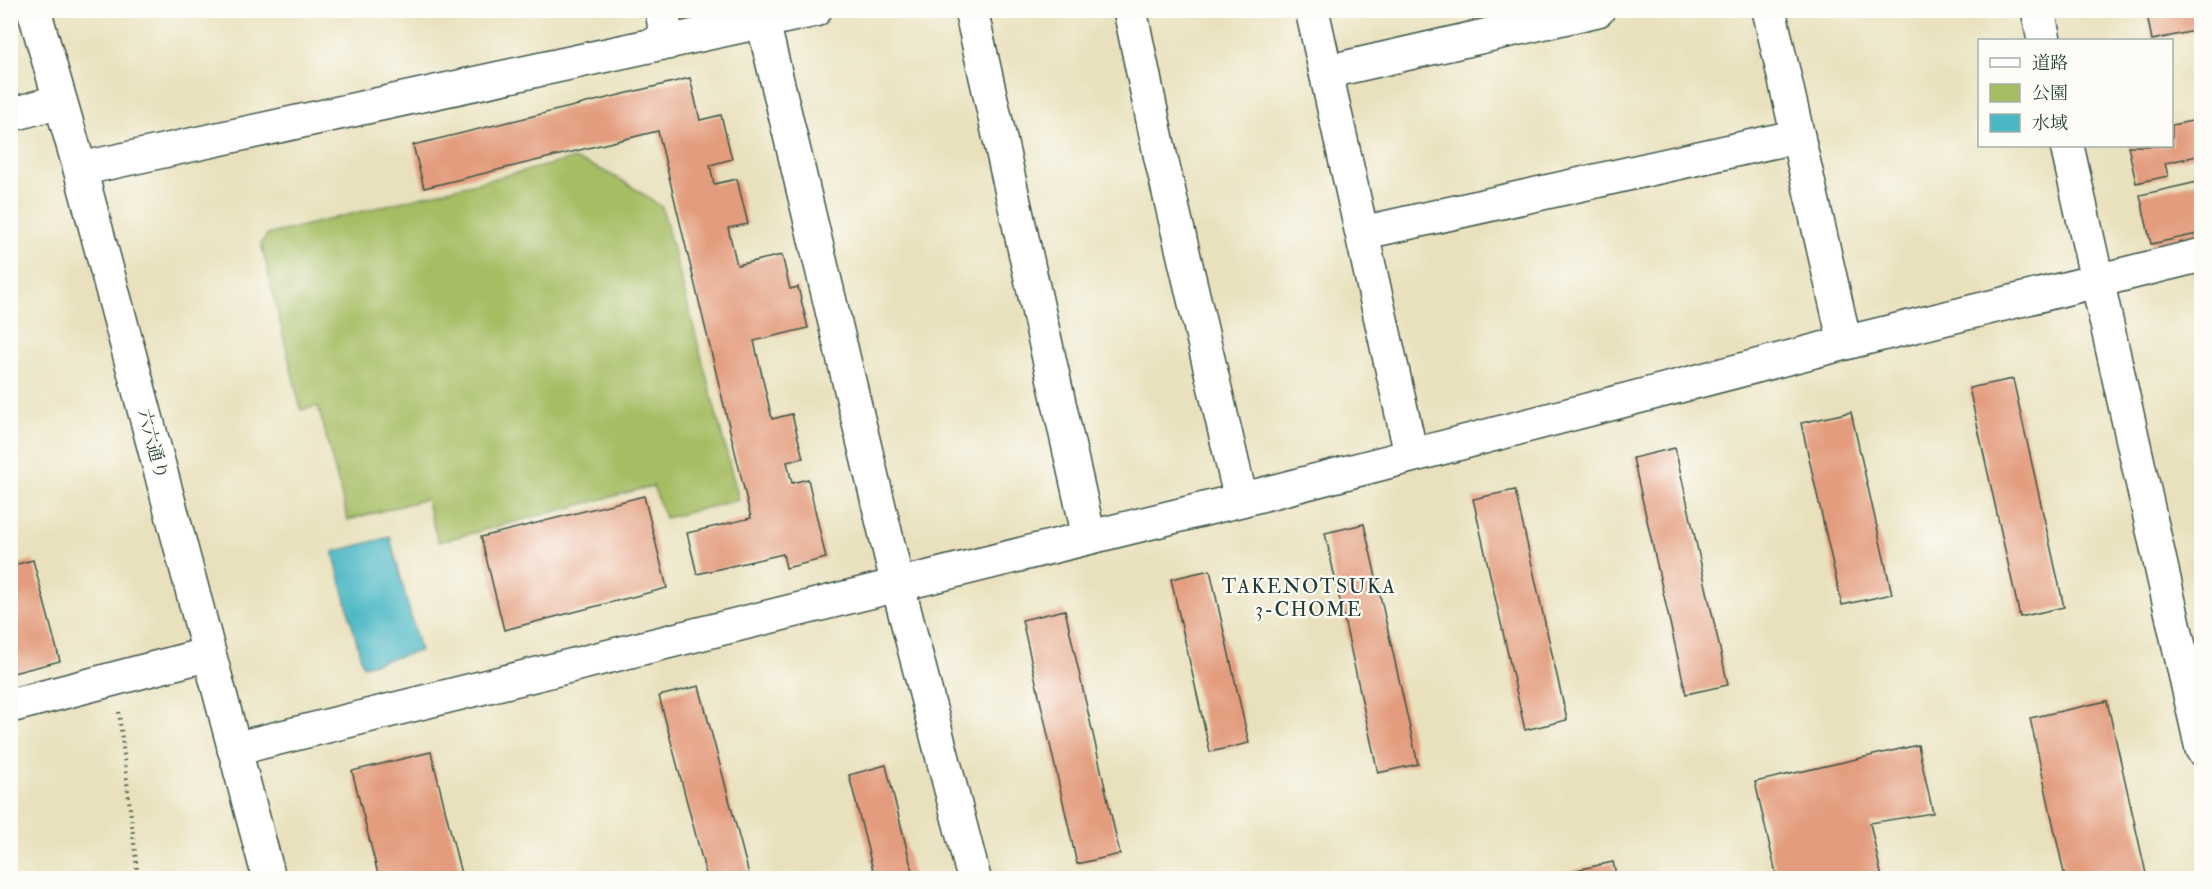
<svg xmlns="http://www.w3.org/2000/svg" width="2212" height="889" viewBox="0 0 2212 889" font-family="'IM FELL Double Pica','Noto Serif JP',serif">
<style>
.green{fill:#a6bd63;stroke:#627d4c;stroke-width:1.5}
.water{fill:#4ab7c4;stroke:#347a7c;stroke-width:1.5}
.building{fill:#e39c7d}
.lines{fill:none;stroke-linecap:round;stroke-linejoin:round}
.minor-casing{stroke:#3d5649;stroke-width:36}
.tertiary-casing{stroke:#3d5649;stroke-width:36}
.path{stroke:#3d5649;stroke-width:4;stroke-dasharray:1.5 4.5;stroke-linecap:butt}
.minor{stroke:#fff;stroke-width:33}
.tertiary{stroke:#fff;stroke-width:33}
.labels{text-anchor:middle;stroke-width:4.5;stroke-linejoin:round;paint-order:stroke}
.street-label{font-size:18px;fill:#1f3d34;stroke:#fdfcf7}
.neighbourhood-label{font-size:20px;letter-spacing:1.5px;fill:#1f3d34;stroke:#fdfcf7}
</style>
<rect width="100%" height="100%" fill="#fdfcf7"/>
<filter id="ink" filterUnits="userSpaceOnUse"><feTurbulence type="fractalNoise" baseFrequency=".0167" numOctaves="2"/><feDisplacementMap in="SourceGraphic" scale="12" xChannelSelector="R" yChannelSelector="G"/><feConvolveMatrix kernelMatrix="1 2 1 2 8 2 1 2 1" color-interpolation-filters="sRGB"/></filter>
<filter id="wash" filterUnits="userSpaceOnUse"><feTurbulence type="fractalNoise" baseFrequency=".008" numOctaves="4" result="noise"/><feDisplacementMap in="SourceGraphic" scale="24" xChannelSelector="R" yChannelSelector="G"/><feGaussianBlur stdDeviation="1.35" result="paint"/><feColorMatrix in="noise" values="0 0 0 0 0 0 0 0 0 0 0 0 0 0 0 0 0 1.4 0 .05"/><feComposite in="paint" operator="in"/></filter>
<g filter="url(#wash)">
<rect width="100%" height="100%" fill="#e9e1bd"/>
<path class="green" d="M572,159C606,168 633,187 662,207L739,500L665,518L653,486L438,542L426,499L348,520L318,406L301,410L261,243L267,235Z"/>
<path class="water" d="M390,537L420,651L363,666L333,552Z"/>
<g id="blocks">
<g class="building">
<path d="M2146,10H2194L2199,30L2152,40Z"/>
<path d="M690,78L700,120L721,115L732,159L710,165L714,184L737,179L748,224L728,228L737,265L782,255L790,289L798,287L808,328L754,341L772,419L792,414L803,458L787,462L792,483L808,479L826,558L786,568L783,554L697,574L687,533L751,518L658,131L424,188L413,145Z"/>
<path d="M2202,119V155L2165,163L2168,176L2136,183L2128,146H2172V125Z"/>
<path d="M2202,181V233L2151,244L2140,195Z"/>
<path d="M2013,379L2064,607L2020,617L1969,388Z"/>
<path d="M1851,412L1892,594L1842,605L1801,423Z"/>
<path d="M1675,448L1728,685L1686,694L1633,458Z"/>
<path d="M1515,490L1567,720L1525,730L1473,499Z"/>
<path d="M644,496L667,588L504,630L481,537Z"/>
<path d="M1364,524L1418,764L1378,773L1325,533Z"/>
<path d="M33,560L60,661L13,673L10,566Z"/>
<path d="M1210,570L1249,743L1210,752L1171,579Z"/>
<path d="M1065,610L1120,854L1077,864L1022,620Z"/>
<path d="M699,686L750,878H707L659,696Z"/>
<path d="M2107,701L2147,878H2065L2030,718Z"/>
<path d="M1918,745L1933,813L1870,823L1882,878H1777L1755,782Z"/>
<path d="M431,752L462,878H379L352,771Z"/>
<path d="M886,765L914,878H875L849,775Z"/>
<path d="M1613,862L1617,878H1568L1567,872Z"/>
</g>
</g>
</g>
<g filter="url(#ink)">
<use href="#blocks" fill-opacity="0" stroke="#3d5649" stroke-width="1.5"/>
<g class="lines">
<g class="minor-casing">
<g id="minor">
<path d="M662,10L667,43"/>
<path d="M971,10L1089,537"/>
<path d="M1130,10L1160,154L1241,500"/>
<path d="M1312,10L1411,454"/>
<path d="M1769,10L1845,343"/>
<path d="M763,22L898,586L974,878"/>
<path d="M1326,72L1598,10"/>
<path d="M10,115L60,101"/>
<path d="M80,169L815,10"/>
<path d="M1362,233L1798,136"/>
<path d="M10,706L209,654"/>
</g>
</g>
<g class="tertiary-casing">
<g id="tertiary">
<path d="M34,10L80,169L269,878"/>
<path d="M2038,10L2044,40"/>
<path d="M2067,146L2202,749"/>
<path d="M234,749L1241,500L1845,343L2202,255"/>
</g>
</g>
<path class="path" d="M119,712L138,878"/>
<use href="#minor" class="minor"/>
<use href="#tertiary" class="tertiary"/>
</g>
</g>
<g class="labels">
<g class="street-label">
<text transform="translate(153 444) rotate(75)" y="6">六六通り</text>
</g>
<g class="neighbourhood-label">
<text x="1309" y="593">TAKENOTSUKA<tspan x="1309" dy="23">3-CHOME</tspan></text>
</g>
</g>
<rect width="2212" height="889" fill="none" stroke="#fdfcf7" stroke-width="36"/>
<rect x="1978" y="39" width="195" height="108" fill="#fdfcf7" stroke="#a4b0a9" stroke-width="1.5"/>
<rect x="1990" y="58" width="30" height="9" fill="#ffffff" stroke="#a4b0a9" stroke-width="1.5"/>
<text x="2032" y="69" font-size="18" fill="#1f3d34">道路</text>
<rect x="1990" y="84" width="30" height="18" fill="#a6bd63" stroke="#a4b0a9" stroke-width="1.5"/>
<text x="2032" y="99" font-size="18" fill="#1f3d34">公園</text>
<rect x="1990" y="114" width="30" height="18" fill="#4ab7c4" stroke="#a4b0a9" stroke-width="1.5"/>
<text x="2032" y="129" font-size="18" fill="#1f3d34">水域</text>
</svg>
